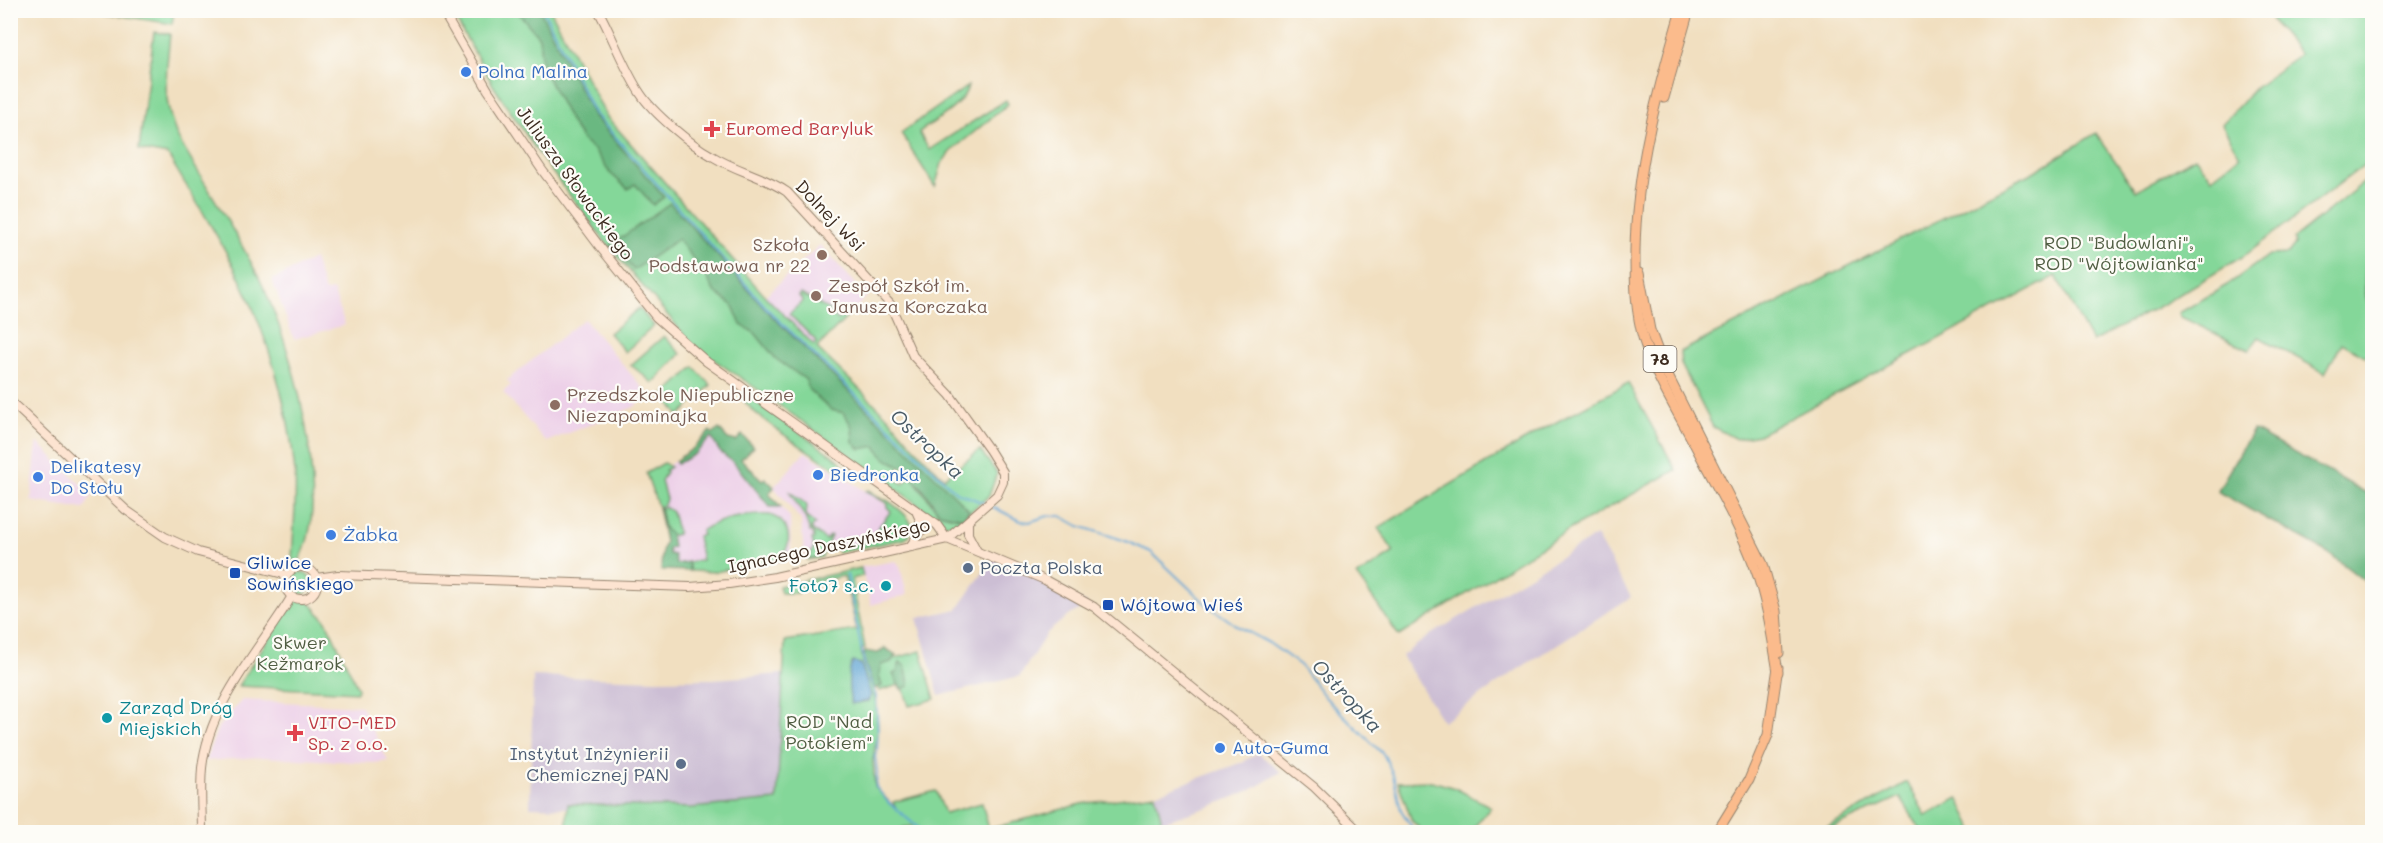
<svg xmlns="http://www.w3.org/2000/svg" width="2383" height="843" viewBox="0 0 2383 843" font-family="Mali,sans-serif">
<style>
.built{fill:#edd0e8}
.industrial{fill:#ccbed4}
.green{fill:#84d799;stroke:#60805c;stroke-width:1.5}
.forest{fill:#6bb881;stroke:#537150;stroke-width:1.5}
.water{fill:#5fa4d4;stroke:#4d6779;stroke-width:1.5}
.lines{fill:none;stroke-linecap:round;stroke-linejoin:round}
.stream{stroke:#5fa4d4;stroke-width:2}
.secondary-casing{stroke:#96846f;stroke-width:10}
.primary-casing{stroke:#96846f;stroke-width:11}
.secondary{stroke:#fde4d1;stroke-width:8}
.primary{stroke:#fbbb8c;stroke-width:9}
.shop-dot{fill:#3f7fe0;stroke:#fdfcf7;stroke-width:2}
.health-dot{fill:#e0444e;stroke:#fdfcf7;stroke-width:2}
.education-dot{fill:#8d6e63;stroke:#fdfcf7;stroke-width:2}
.service-dot{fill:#5c6f8a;stroke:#fdfcf7;stroke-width:2}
.transit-dot{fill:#1a4fb4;stroke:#fdfcf7;stroke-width:2}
.culture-dot{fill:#0f9aa8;stroke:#fdfcf7;stroke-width:2}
.labels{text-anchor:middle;stroke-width:4.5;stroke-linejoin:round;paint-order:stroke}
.shield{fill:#fdfcf7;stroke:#75695f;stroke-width:1.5}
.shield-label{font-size:16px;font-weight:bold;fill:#3b2a1e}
.shop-label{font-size:18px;fill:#366cbe;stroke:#fdfcf7;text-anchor:start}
.health-label{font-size:18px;fill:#be3a42;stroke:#fdfcf7;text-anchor:start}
.street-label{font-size:18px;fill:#3b2a1e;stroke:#fdfcf7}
.park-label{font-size:18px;fill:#515e43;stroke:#fdfcf7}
.education-label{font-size:18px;fill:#785e54;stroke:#fdfcf7;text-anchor:start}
.transit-label{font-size:18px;fill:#164399;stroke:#fdfcf7;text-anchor:start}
.service-label{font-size:18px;fill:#4e5e75;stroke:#fdfcf7;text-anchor:start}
.culture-label{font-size:18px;fill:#0d838f;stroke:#fdfcf7;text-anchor:end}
.water-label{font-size:20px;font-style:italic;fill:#495b67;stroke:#fdfcf7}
</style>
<rect width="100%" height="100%" fill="#fdfcf7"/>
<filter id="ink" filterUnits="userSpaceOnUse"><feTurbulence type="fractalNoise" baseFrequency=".0167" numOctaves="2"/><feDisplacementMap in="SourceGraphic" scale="12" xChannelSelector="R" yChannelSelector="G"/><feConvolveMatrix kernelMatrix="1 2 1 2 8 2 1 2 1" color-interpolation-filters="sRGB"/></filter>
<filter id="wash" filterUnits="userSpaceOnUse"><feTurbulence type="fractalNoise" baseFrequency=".008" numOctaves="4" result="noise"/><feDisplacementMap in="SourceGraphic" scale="24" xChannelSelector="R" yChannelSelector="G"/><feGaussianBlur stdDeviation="1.35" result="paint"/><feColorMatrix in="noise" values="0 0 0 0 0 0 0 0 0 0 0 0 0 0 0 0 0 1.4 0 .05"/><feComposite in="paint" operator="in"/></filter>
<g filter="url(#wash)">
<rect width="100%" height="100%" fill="#f1dfc0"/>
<g class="built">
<path d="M820,245L863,292L868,288L871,292L817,348L765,296Z"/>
<path d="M314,259L325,292L333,290L345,325L294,339L272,280Z"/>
<path d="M584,319L648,394L634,407L546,442L503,392L511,385L507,380Z"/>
<path d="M710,431L790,517L791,560L715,572L661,570L665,537L658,507L647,476L669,465L688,453Z"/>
<path d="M37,442L92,495L84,509L31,501Z"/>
<path d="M805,452L901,514L903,533L804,555L801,520L774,487Z"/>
<path d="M896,561L900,566L907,595L871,605L861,567Z"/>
<path d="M242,700L361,706L388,761L374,763L261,757L206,761L218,727Z"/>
</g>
<g class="industrial">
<path d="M1596,536L1631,597L1517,670L1443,722L1402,656L1430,635Z"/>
<path d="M993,558L1088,604L1064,619L1047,633L1020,676L939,696L917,618L958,609Z"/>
<path d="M783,674L777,800L691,808L568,804V808L530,807L533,676L657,680L713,679Z"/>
<path d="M1258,753L1281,772L1251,790L1209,807L1162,822L1155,794L1243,762Z"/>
</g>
<g class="green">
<path d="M2267,10L2372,11V159L2247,254L2165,303L2092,342L2056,276L1759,435L1736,439L1713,427L1681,364L1680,352L2039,169L2096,133L2136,191L2195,157L2212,178L2240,156L2222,124L2255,88L2300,54L2265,12Z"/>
<path d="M92,11H174L172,24Z"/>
<path d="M451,11H551L607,117L765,296L814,345L817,342L789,314L803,301L799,296L801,294L829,310L838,320L847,311L850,314L817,348L887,416L913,446L944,478L980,450L997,473L989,496L966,515L904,456L896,464L901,466L893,475L903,484L911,476L939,513L958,518L964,517L957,525L945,524L754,387L694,346L606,243L543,160L494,87Z"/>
<path d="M154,32L170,34C166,75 161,98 178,138C205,185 236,231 260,280C291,342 335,498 299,561L292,560C293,531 297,501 295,473C289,406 268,337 239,277C219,235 191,195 168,155L139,150Z"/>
<path d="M968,86C963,107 935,120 919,132L929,150L1006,100L1008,104L950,152L942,163L935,187L901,133Z"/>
<path d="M2372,176V242L2366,265L2368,304L2372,312V360L2342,343L2325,373L2259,337L2249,350L2181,317L2179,313L2227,285L2269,255L2288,254L2295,245L2294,238Z"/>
<path d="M639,308L654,326L625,352L609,333Z"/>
<path d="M664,336L681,354L653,383L631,365Z"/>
<path d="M694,367L711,385L679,416L664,395Z"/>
<path d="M1628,383L1676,470L1572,528L1399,636L1357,576L1394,552L1378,528L1540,431Z"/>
<path d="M747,396L839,460L848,472V477C828,463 749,416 742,397Z"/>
<path d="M664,463L670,467L665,470L666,472L661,481L666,499L664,505L658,507L646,473Z"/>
<path d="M868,490L884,500H887C899,509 924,525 905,539L838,553L836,548L839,545H854L861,542L866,544L891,511L887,507L888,504C880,499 873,496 866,491Z"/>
<path d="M789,491L807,505L806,517L815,524L811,529L826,540L830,535L831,536L822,557L808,560L814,547L812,539L814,538L813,532H810L805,517Z"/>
<path d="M665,507L672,512L678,534L670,536L664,528L660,508Z"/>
<path d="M770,515C788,521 793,538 784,554L789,553V558L715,572L690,571L688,562L702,560L697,536L702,535L701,531C719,518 748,514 770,515Z"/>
<path d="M861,568L863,576L852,579L865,648L861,650L863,663L874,692L876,705L878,729L873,760L875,787L896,809L893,802L936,791L945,813L982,803L989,829L1081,804L1155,794L1162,822L1125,832H915L911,826L891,832H566L568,804L691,808L777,800L785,641L857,630L844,576L803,585L798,593H781L779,586Z"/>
<circle cx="300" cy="583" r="11"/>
<path d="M294,599L310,603L326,621L358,688L357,692L238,686Z"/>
<path d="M921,651L935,699L909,706L902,684L879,691L871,665Z"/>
<path d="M1432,781L1455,788L1491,807L1470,832H1424L1412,821L1398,782Z"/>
<path d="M1907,782L1926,816L1958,798L1975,832H1922L1900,797L1823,832H1818Z"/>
</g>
<g class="forest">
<path d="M517,11H540L593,115L664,197L653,205L635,184L628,189L610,173L595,151L584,142L573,126L542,67L539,37Z"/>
<path d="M670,203L772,316L969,510L963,518L939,513C930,498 917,481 904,469C891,457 888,467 876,446L860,449L853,442L852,427L844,413L831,410L809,390L806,380L776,359L755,333L741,325L733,306L714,291L705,274L678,239L634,270L611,245Z"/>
<path d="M2372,242V312C2359,290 2366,266 2372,242Z"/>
<path d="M719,429L728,439L736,441L742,435L754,447L741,459L762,480L765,478L774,487L769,494L781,507H770L734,463L720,452L711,437L695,454L677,464L675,461L695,447L710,431L713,434Z"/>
<path d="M2253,430L2372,496V587L2330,554L2220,493L2218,490Z"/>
<path d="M658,508H660L664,528L671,535L673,547L668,549L669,554L674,555L676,564L688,562L690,571L661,570L662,551L665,542Z"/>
<path d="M885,648L896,655L891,662L881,665L879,676L882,686L874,689L864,660L865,651L878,653Z"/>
<path d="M900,662L905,666C906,668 909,683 909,686L901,689L893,674L897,672Z"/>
</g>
<path class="water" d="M853,662L861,664L871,695L868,701L851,704C849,692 846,673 853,662Z"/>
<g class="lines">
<g class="stream">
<path d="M543,10L594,113L771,313L956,492L984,503"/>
<path d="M989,505L1021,521L1029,522L1048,516H1061L1079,526L1123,540L1151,552L1206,604L1237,626L1269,643L1300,665L1326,698L1384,755L1393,775L1401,810L1415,832"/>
<path d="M847,575L865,667L876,696L878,731L877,751L875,756L877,772L876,787L888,802L923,832"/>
</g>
</g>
</g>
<g filter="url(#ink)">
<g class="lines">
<g class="secondary-casing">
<g id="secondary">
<path d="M442,10L488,90L542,170L600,247L656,317L707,362L937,525L947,539"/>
<path d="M598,10C613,37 623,67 640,93C653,113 690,144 712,156C736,171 764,176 787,192L890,304L913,356L950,395L990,451L1003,472V482L997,495L947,539"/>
<path d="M10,401L126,510L165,537L198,552L287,575"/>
<path d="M968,523V534L977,551"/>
<path d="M911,545L922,530L920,520L916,511"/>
<circle cx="301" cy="583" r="16"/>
<path d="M316,578L338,575L690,587L729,584L775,577L947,539L1045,580L1094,607L1314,787L1360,832"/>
<path d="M202,832C202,811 200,789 202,768C209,703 260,649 292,596"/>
</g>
</g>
<g class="primary-casing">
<g id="primary">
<path d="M1681,10C1658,89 1636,169 1635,251C1635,282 1635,311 1644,341C1656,379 1678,412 1696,447C1716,486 1739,524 1754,565C1767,600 1772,636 1778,672"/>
<path d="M1664,98L1689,10"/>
<path d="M1639,273L1650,330L1665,370L1763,564L1776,611L1779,653"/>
<path d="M1717,832L1749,780L1768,735L1778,667"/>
</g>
</g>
<use href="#secondary" class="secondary"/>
<use href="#primary" class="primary"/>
</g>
</g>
<g class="shop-dot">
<circle cx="466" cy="72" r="6"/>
<circle cx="818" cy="475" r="6"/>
<circle cx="38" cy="477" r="6"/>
<circle cx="331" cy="535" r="6"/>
<circle cx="1220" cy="748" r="6"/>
</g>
<g class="health-dot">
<path d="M709 120h6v6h6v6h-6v6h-6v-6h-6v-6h6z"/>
<path d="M292 724h6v6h6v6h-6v6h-6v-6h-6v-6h6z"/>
</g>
<g class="education-dot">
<circle cx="822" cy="255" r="6"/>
<circle cx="816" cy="296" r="6"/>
<circle cx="555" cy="405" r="6"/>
</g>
<g class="service-dot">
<circle cx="968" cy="568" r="6"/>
<circle cx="681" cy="764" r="6"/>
</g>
<g class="transit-dot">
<rect x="229" y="567" width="12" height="12" rx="3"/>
<rect x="1102" y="599" width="12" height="12" rx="3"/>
</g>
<g class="culture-dot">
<circle cx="886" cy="586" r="6"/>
<circle cx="107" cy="718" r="6"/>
</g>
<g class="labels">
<rect class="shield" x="1643.5" y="346" width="33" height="26" rx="4.5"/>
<g class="shield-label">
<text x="1660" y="365">78</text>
</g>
<g class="shop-label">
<text x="478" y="78">Polna Malina</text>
<text x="50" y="473">Delikatesy<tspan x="50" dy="21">Do Stołu</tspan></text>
<text x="830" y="481">Biedronka</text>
<text x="343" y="541">Żabka</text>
<text x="1232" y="754">Auto-Guma</text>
</g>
<g class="health-label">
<text x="726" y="135">Euromed Baryluk</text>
<text x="308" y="729">VITO-MED<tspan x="308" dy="21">Sp. z o.o.</tspan></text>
</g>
<g class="street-label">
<text transform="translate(575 183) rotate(54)" y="6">Juliusza Słowackiego</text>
<text transform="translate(830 216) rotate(46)" y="6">Dolnej Wsi</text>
<text transform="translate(829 546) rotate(-12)" y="6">Ignacego Daszyńskiego</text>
</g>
<g class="park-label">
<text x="2119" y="249">ROD "Budowlani",<tspan x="2119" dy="21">ROD "Wójtowianka"</tspan></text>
<text x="300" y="649">Skwer<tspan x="300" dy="21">Kežmarok</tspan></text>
<text x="829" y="728">ROD "Nad<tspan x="829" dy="21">Potokiem"</tspan></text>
</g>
<g class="education-label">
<text x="810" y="251" text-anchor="end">Szkoła<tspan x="810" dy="21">Podstawowa nr 22</tspan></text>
<text x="828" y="292">Zespół Szkół im.<tspan x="828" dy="21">Janusza Korczaka</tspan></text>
<text x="567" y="401">Przedszkole Niepubliczne<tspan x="567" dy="21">Niezapominajka</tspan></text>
</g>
<g class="transit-label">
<text x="247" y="569">Gliwice<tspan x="247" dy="21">Sowińskiego</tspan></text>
<text x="1120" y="611">Wójtowa Wieś</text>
</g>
<g class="service-label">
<text x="980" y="574">Poczta Polska</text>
<text x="669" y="760" text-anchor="end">Instytut Inżynierii<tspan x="669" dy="21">Chemicznej PAN</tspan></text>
</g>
<g class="culture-label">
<text x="874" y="592">Foto7 s.c.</text>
<text x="119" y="714" text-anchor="start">Zarząd Dróg<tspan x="119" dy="21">Miejskich</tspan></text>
</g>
<g class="water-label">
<text transform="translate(927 444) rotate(43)" y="7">Ostropka</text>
<text transform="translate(1347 696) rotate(47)" y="7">Ostropka</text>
</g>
</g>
<rect width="2383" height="843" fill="none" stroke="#fdfcf7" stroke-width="36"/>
</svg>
